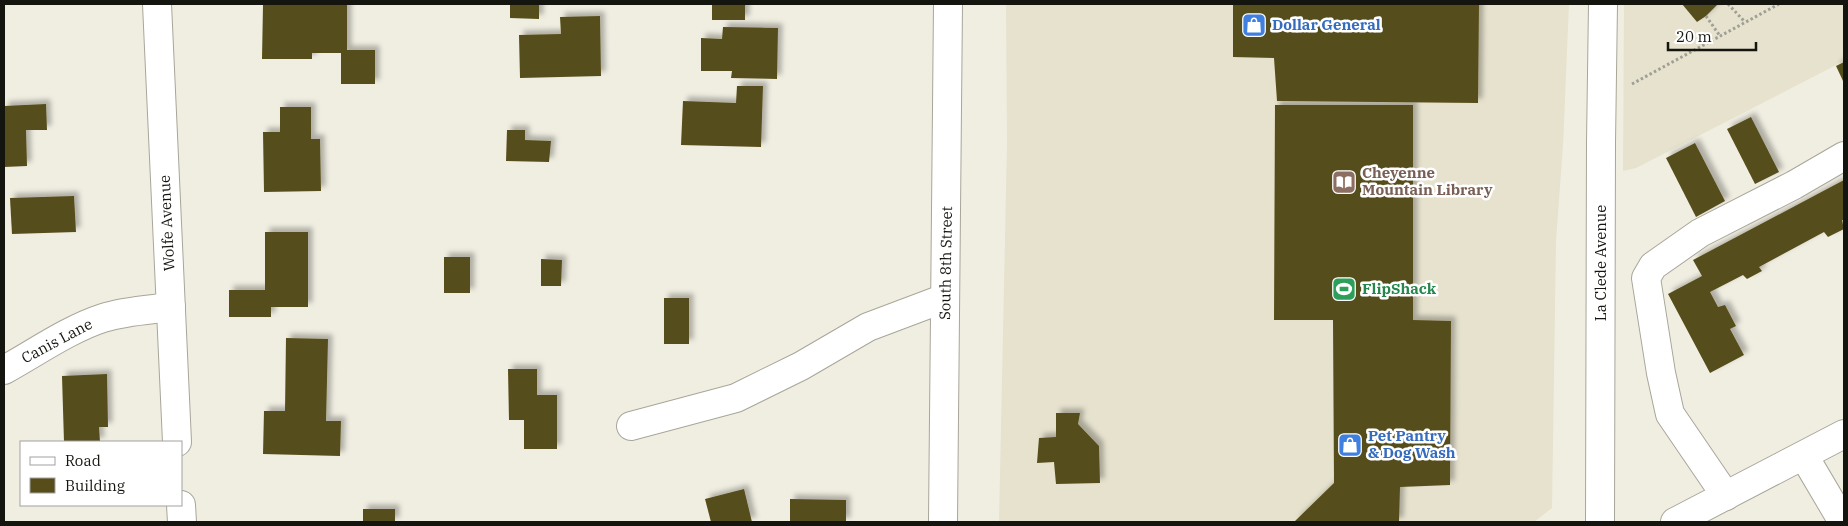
<svg xmlns="http://www.w3.org/2000/svg" width="1848" height="526" viewBox="0 0 1848 526" font-family="'IBM Plex Serif',serif">
<style>
.built{fill:#e6e2ce}
.building{fill:#574d1a;filter:url(#shadow)}
.lines{fill:none;stroke-linecap:round;stroke-linejoin:round}
.minor-casing{stroke:#a8a69a;stroke-width:30}
.major-casing{stroke:#a8a69a;stroke-width:30}
.path{stroke:#a09f95;stroke-width:3;stroke-dasharray:2.5 2.5;stroke-linecap:butt}
.minor{stroke:#fff;stroke-width:28}
.major{stroke:#fff;stroke-width:28}
.labels{text-anchor:middle;stroke-width:5;stroke-linejoin:round;paint-order:stroke}
.shop-label{font-size:15px;font-weight:bold;fill:#366cbe;stroke:#fff;text-anchor:start}
.education-label{font-size:15px;font-weight:bold;fill:#785e54;stroke:#fff;text-anchor:start}
.street-label{font-size:15px;fill:#151510;stroke:#fff}
.leisure-label{font-size:15px;font-weight:bold;fill:#27864d;stroke:#fff;text-anchor:start}
</style>
<defs>
<filter id="shadow"><feDropShadow dx="4.5" dy="-4.5" stdDeviation="2.5" flood-color="#0004"/></filter>
</defs>
<rect width="100%" height="100%" fill="#f0eee1"/>
<g class="built">
<path d="M1006,4H1569L1563,145L1556,241L1552,508L1534,522H999L1007,143Z"/>
<path d="M1624,4H1844V61L1636,168L1623,171Z"/>
</g>
<g class="building">
<path d="M510,4H539V19L510,18Z"/>
<rect x="712" y="4" width="33" height="16"/>
<path d="M1233,4H1479L1478,103L1277,101L1274,58L1233,57Z"/>
<path d="M1682,4H1718L1706,16L1697,22Z"/>
<path d="M263,5H347V50H375V84H341V53H312V59H262Z"/>
<path d="M600,16L601,76L520,78L519,35L561,34L560,17Z"/>
<path d="M723,27L778,28L777,79L731,78L732,71H701V38L722,39Z"/>
<path d="M1844,62V83L1836,66Z"/>
<path d="M737,86H763L761,147L681,145L683,101L736,103Z"/>
<path d="M46,104L47,130H26L27,166L4,167V106Z"/>
<path d="M1275,105H1413V320L1451,321L1450,485L1400,487L1399,522H1294L1334,483L1333,320H1274Z"/>
<path d="M280,107H311V139H320L321,191L264,192L263,132H280Z"/>
<path d="M1751,117L1779,172L1755,184L1727,129Z"/>
<path d="M507,130H525V140L551,141L549,162L506,161Z"/>
<path d="M1695,143L1725,201L1696,217L1666,158Z"/>
<path d="M1844,180V220H1842L1844,229L1828,237L1824,232L1759,267L1762,271L1747,279L1743,275L1710,292L1718,307L1725,305L1736,326L1730,329L1744,355L1710,373L1668,294L1702,276L1693,260Z"/>
<path d="M74,196L76,232L12,234L10,198Z"/>
<path d="M265,232H308V307H271V317H229V290H265Z"/>
<rect x="444" y="257" width="26" height="36"/>
<path d="M541,259L562,260L561,286H541Z"/>
<rect x="664" y="298" width="25" height="46"/>
<path d="M286,338L328,339L326,421H341L340,456L263,454L264,411H285Z"/>
<path d="M508,369H537V395H557V449H524V420H509Z"/>
<path d="M107,374L108,427H99L100,442H64L62,376Z"/>
<path d="M1056,413H1080L1078,424L1099,446L1100,483L1056,484L1054,462L1037,463L1039,438L1056,437Z"/>
<path d="M744,489L752,522H711L705,499Z"/>
<path d="M790,499L846,500V522H790Z"/>
<rect x="363" y="509" width="32" height="13"/>
</g>
<g class="lines">
<g class="minor-casing">
<g id="minor">
<path d="M157,4L177,442"/>
<path d="M4,370C35,353 69,329 103,318C125,311 148,310 171,307"/>
<path d="M631,426L736,398L801,366L868,327L945,298"/>
<path d="M1804,456L1843,522"/>
<path d="M1726,496L1670,414L1661,373L1646,278L1653,266L1700,233L1794,185L1844,156"/>
<path d="M181,505L182,522"/>
<path d="M1600,522L1601,143L1603,4"/>
</g>
</g>
<g class="major-casing">
<g id="major">
<path d="M943,522L948,4"/>
<path d="M1675,522L1844,434"/>
</g>
</g>
<g class="path">
<path d="M1728,4L1745,22"/>
<path d="M1706,16L1720,36"/>
<path d="M1632,84L1779,4"/>
</g>
<use href="#minor" class="minor"/>
<use href="#major" class="major"/>
</g>
<defs>
<g id="shop-square" transform="scale(1.25)"><rect x="-9" y="-9" width="18" height="18" rx="4" fill="#3f7fe0" stroke="#fff"/><path d="M-5-2.5h2.3a2.7 3.5 0 0 1 5.4 0H5L5.5 6h-11ZM-1.5-2.5h3a1.5 2.3 0 0 0-3 0Z" fill="#fff"/></g>
<g id="library-square" transform="scale(1.25)"><rect x="-9" y="-9" width="18" height="18" rx="4" fill="#8d6e63" stroke="#fff"/><path d="M-6-4Q-3-5.5-.7-3.5V5Q-3 3-6 4ZM6-4Q3-5.5 .7-3.5V5Q3 3 6 4Z" fill="#fff"/></g>
<g id="stadium-square" transform="scale(1.25)"><rect x="-9" y="-9" width="18" height="18" rx="4" fill="#2e9e5b" stroke="#fff"/><path d="M0-5a6.5 5 0 1 0 0 10a6.5 5 0 1 0 0-10ZM-3.5-1.8h7v3.6h-7Z" fill="#fff"/></g>
</defs>
<g fill-rule="evenodd">
<use href="#shop-square" x="1254" y="25"/>
<use href="#library-square" x="1344" y="182"/>
<use href="#stadium-square" x="1344" y="289"/>
<use href="#shop-square" x="1350" y="445"/>
</g>
<g class="labels">
<g class="shop-label">
<text x="1272" y="30">Dollar General</text>
<text x="1368" y="441">Pet Pantry<tspan x="1368" dy="17">&amp; Dog Wash</tspan></text>
</g>
<g class="education-label">
<text x="1362" y="178">Cheyenne<tspan x="1362" dy="17">Mountain Library</tspan></text>
</g>
<g class="street-label">
<text transform="translate(167 223) rotate(-93)" y="5">Wolfe Avenue</text>
<text transform="translate(946 263) rotate(-89)" y="5">South 8th Street</text>
<text transform="translate(1601 263) rotate(-90)" y="5">La Clede Avenue</text>
<text transform="translate(57 341) rotate(-28)" y="5">Canis Lane</text>
</g>
<g class="leisure-label">
<text x="1362" y="294">FlipShack</text>
</g>
</g>
<rect width="1848" height="526" fill="none" stroke="#151510" stroke-width="10"/>
<rect x="20" y="441" width="162" height="65" fill="#ffffff" stroke="#a1a19f"/>
<rect x="30" y="457" width="25" height="8" fill="#ffffff" stroke="#a1a19f"/>
<text x="65" y="466" font-size="15" fill="#151510">Road</text>
<rect x="30" y="478" width="25" height="15" fill="#574d1a" stroke="#a1a19f"/>
<text x="65" y="491" font-size="15" fill="#151510">Building</text>
<path d="M1668 42v8h88v-8" fill="none" stroke="#151510" stroke-width="2.5"/>
<text x="1676" y="42" font-size="15" fill="#151510" stroke="#ffffff" stroke-width="4" paint-order="stroke">20 m</text>
</svg>
